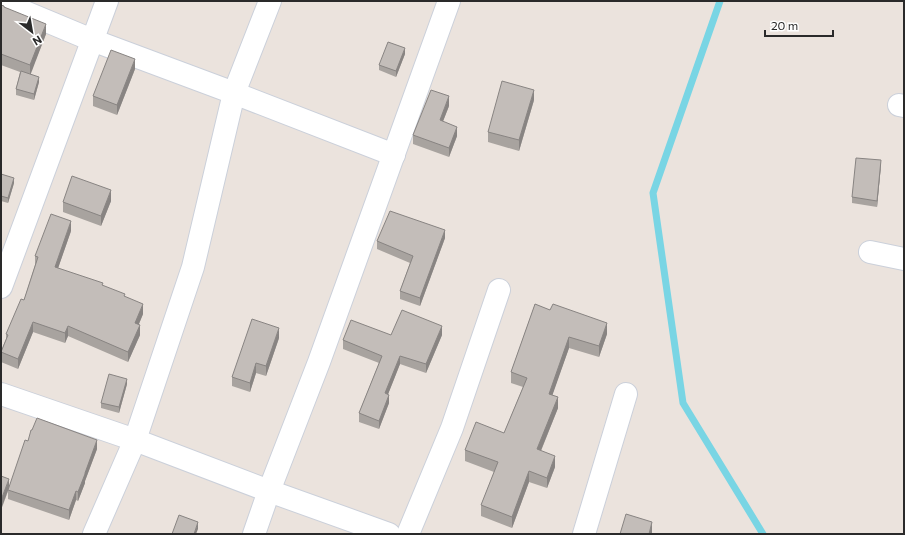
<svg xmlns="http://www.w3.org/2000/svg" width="905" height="535" viewBox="0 0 905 535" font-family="Commissioner,sans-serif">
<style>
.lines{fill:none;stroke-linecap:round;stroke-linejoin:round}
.stream{stroke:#79d5e4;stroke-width:7}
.street-casing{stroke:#cbd0da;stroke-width:24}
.secondary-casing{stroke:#cbd0da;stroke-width:24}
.street{stroke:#fff;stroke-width:22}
.secondary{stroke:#fff;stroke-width:22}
.wall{fill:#a8a39f}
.shaded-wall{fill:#888482}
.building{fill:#c3bdb9;stroke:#888482}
</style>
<rect width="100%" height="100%" fill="#ebe3dd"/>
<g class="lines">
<path class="stream" d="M720,1L653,193L683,403L763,534"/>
<g class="street-casing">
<g id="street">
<path d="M1,2L92,40L234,93L394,155"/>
<path d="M899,105L904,106"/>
<path d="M870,252L904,259"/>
<path d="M1,394L135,440L269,491L389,534"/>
<path d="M94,534L135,440L193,267L234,93L270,1"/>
<path d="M254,534L269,491L319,362L449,1"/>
<path d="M408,534L452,428L499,290"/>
<path d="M584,534L626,394"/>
</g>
</g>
<g class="secondary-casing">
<path id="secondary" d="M1,287L107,1"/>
</g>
<use href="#street" class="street"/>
<use href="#secondary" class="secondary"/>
</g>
<g class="wall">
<path d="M1,5L46,34L30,74L39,82L34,100L16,95V89L20,72L1,65Z"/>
<path d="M405,54L396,77L379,70V65Z"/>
<path d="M135,69L117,115L93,106V96Z"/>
<path d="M534,100L519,151L488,142V132Z"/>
<path d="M449,106L443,121L457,136L449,157L413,144V135Z"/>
<path d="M881,165L877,207L852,203V197Z"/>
<path d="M1,174L14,183L8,203L1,201Z"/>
<path d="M111,201L101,226L63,212V202Z"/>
<path d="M71,231L58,268L103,286L125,297L143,314L139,324L140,335L128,362L68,336L65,343L33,332L18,369L1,362V351L6,339V334L24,300L35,265V256Z"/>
<path d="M445,238L420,306L400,299V291L410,263L377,249V241Z"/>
<path d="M535,304L607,334L599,357L569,348L552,395L558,408L541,451L555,467L547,488L529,482L512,528L481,516V505L494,472L465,461V450L504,433L523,387L511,383V372Z"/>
<path d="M391,335H442L426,373L400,364L388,394L389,403L379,429L359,422V413L379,363L343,349V340Z"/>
<path d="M279,338L266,376L256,373L250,392L232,386V377Z"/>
<path d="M127,384L119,413L101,408V403Z"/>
<path d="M28,441L97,449L85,481V483L78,501L76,500L69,520L8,499V491L1,510L9,487Z"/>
</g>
<g class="shaded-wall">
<path d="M46,24V34L30,76V65Z"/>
<path d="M405,48V54L396,77V71Z"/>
<path d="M135,59V69L117,115V105Z"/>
<path d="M39,77V82L34,100V94Z"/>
<path d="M534,90V100L519,151V140Z"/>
<path d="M449,96V106L440,129V120Z"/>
<path d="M457,127V136L449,157V148Z"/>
<path d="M881,160V165L877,207V201Z"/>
<path d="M14,178V183L8,203V198Z"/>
<path d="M111,190V201L101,226V216Z"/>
<path d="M71,221V231L55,277V267Z"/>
<path d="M445,230V238L420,306V298Z"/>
<path d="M143,304V314L135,333V323Z"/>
<path d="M33,322V332L18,369V359Z"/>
<path d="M607,323V334L599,357V346Z"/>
<path d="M140,325V335L128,362V352Z"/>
<path d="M68,326V336L65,343V333Z"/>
<path d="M442,326V335L426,373V364Z"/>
<path d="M279,328V338L266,376V366Z"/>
<path d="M569,337V348L549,405V394Z"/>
<path d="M400,356V364L385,402V393Z"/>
<path d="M256,363V373L250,392V383Z"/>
<path d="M127,379V384L119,413V407Z"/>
<path d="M389,395V403L379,429V421Z"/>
<path d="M558,397V408L537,460V449Z"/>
<path d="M97,440V449L85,481V483L78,501V492Z"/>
<path d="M555,456V467L547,488V478Z"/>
<path d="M529,471V482L512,528V517Z"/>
<path d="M9,479V488L1,510V500Z"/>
<path d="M76,491V500L69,520V510Z"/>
<path d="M198,522V529L196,534H194Z"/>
<path d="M652,522V534H649Z"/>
</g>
<g class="building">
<path d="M1,5L4,6V7L46,24L30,65L1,54Z"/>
<path d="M388,42L405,48L396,71L379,65Z"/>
<path d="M111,50L135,59L117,105L93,96Z"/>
<path d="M21,71L39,77L34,94L16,89Z"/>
<path d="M502,81L534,90L519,140L488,132Z"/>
<path d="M431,90L449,96L440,120L457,127L449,148L413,135Z"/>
<path d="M856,158L881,160L877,201L852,197Z"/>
<path d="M1,174L14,178L8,198L1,196Z"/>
<path d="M72,176L111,190L101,216L63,202Z"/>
<path d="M390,211L445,230L420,298L400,291L413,256L377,241Z"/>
<path d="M51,214L71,221L55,267L103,283L102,285L125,294L124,296L143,304L135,323L140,325L128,352L68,326L65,333L33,322L18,359L1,352L8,335L6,334L21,299L24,300L38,257L35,256Z"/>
<path d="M535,304L550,310L553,304L607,323L599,346L569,337L549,394L558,397L537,449L555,456L547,478L529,471L512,517L481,505L498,462L465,450L476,422L504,433L527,378L511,372Z"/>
<path d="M402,310L442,326L426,364L400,356L385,393L389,395L379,421L359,413L382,356L343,340L351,320L391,335Z"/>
<path d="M252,319L279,328L266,366L256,363L250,383L232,377Z"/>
<path d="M109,374L127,379L119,407L101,403Z"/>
<path d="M37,418L97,440L85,473V474L78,492L76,491L69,510L8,490L25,440L28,441L31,430H32Z"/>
<path d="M1,476L9,479L1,500Z"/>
<path d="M626,514L652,522L649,534H620Z"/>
<path d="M179,515L198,522L194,534H172Z"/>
</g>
<rect width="905" height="535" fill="none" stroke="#2a2a2a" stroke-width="4"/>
<g transform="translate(32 32) rotate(149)" stroke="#ffffff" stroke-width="3" paint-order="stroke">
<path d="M0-3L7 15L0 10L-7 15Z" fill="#2a2a2a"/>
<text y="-6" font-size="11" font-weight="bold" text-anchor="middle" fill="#2a2a2a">N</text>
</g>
<path d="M765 30v6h68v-6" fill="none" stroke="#2a2a2a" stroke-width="2"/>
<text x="771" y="30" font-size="12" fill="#2a2a2a" stroke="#ffffff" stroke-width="3" paint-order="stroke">20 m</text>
</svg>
